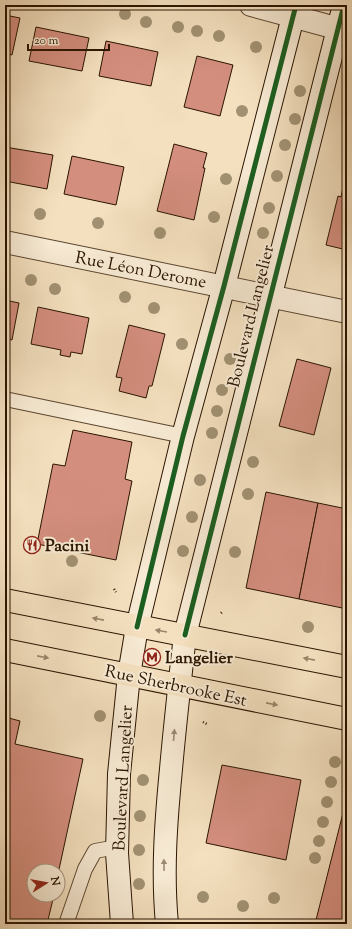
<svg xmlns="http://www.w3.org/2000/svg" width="352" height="929" viewBox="0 0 352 929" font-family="'Sorts Mill Goudy',serif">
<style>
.building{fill:#d48e7e;stroke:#2a1400}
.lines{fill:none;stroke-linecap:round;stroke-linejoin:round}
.service-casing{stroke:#5c4730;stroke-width:16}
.minor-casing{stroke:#5c4730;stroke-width:24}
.secondary-casing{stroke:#2a1400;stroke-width:24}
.primary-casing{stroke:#2a1400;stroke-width:24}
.path{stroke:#2a1400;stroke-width:2.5;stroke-dasharray:1 2;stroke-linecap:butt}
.service{stroke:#f8ebd5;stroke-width:14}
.minor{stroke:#f8ebd5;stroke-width:22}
.secondary{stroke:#f8ebd5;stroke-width:22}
.primary{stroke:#f4e0bf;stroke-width:22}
.cycleway-casing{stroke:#f8ebd5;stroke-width:8}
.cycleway{stroke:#1b5e20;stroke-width:5}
.tree{fill:#a19172}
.oneway{fill:#998469}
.oneway2{fill:#9b8a75}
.labels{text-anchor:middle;stroke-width:4;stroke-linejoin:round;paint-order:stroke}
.street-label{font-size:17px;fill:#2a1400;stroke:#f8ebd5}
.poi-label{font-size:17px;font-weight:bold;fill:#2a1400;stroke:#f8ebd5;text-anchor:start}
</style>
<rect width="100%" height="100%" fill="#f4e0bf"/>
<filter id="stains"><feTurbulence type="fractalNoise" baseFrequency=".005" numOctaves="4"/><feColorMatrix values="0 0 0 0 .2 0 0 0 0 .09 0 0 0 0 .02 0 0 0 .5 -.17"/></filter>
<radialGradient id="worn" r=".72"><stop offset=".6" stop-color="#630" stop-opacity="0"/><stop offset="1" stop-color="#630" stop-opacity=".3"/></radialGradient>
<g class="building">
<path d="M5,15L20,18L12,55L5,53Z"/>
<path d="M36,27L89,38L82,71L29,61Z"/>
<path d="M106,41L158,52L151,86L99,76Z"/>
<path d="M197,56L233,65L220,116L184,107Z"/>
<path d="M174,144L207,153L203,168H205L194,220L157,211Z"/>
<path d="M5,147L53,155L47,189L5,181Z"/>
<path d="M72,156L124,167L116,205L64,194Z"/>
<path d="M345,178H347V250L326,245L338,196L341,197Z"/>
<path d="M5,300L19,303L12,340L5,338Z"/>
<path d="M38,307L89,318L82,354L71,352L70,357L60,355L61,350L31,344Z"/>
<path d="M129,325L165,334L152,386H149L146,398L119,391L122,378L116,377Z"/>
<path d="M297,359L331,368L314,435L279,426Z"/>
<path d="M73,430L132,442L125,479L132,481L116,560L37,544L53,464L65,466Z"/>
<path d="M266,492L318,503L299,599L246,588Z"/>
<path d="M318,503L347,509V609L299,599Z"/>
<path d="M5,717L20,721L15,744L83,759L58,874V871H34V895H54L47,924H12L5,922Z"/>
<path d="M222,765L301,780L286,860L206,843Z"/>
<path d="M343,813L347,814V924H315Z"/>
</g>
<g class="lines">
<g class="service-casing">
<g id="service">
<path d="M5,399L183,436"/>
<path d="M66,924L85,869L95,851L117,847"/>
</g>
</g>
<g class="minor-casing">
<g id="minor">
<path d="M251,5L347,31"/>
<path d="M5,242L347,312"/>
</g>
</g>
<g class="secondary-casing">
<g id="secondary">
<path d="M122,924L117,853L119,774L129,675L137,627L183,436L224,286L296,5"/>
<path d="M167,924C162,872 166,821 171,769C175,724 180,680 185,635L344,5"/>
</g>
</g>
<g class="primary-casing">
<g id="primary">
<path d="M5,600L347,667"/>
<path d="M5,650L347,719"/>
</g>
</g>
<g class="path">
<path d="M114,589L116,592"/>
<path d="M221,613L223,611"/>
<path d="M203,722L207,724"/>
</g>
<use href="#service" class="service"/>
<use href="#minor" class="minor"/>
<use href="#secondary" class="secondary"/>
<use href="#primary" class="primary"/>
<g class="cycleway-casing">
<g id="cycleway">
<path d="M137,627L183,436L224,286L296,5"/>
<path d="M185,635L344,5"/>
</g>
</g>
<use href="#cycleway" class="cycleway"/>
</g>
<g class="tree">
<circle cx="125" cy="14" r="6"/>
<circle cx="146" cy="22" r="6"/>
<circle cx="178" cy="27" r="6"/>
<circle cx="197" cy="31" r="6"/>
<circle cx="219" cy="36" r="6"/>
<circle cx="256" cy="47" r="6"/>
<circle cx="300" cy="91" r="6"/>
<circle cx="242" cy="111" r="6"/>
<circle cx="295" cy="119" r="6"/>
<circle cx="285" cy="145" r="6"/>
<circle cx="277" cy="176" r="6"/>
<circle cx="226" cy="179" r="6"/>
<circle cx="269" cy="208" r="6"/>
<circle cx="40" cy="214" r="6"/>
<circle cx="214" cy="217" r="6"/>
<circle cx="98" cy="223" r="6"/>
<circle cx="160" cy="233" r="6"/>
<circle cx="263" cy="233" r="6"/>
<circle cx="31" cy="280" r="6"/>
<circle cx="55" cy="289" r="6"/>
<circle cx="125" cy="297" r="6"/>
<circle cx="154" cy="308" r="6"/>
<circle cx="182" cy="344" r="6"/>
<circle cx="230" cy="359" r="6"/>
<circle cx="222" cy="390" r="6"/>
<circle cx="217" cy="411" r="6"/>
<circle cx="212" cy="433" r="6"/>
<circle cx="253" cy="462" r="6"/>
<circle cx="200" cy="480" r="6"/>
<circle cx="248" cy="494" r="6"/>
<circle cx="192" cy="517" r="6"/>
<circle cx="183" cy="551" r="6"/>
<circle cx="235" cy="552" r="6"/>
<circle cx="72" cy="561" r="6"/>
<circle cx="308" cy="627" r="6"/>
<circle cx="100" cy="716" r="6"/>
<circle cx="335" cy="762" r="6"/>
<circle cx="143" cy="780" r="6"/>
<circle cx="331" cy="782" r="6"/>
<circle cx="327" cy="802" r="6"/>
<circle cx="140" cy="816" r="6"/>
<circle cx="323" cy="822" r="6"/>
<circle cx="319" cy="841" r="6"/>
<circle cx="139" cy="850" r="6"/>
<circle cx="315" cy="858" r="6"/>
<circle cx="139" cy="884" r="6"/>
<circle cx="203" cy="897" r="6"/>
<circle cx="274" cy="898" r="6"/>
<circle cx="243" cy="906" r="6"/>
</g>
<defs><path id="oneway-solid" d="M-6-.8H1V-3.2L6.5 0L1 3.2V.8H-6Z"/></defs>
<g class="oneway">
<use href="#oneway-solid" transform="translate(98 619) rotate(-169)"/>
<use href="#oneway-solid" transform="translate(161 631) rotate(-170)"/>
<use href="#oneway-solid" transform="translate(43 657) rotate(11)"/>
<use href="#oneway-solid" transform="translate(309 659) rotate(-169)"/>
<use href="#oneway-solid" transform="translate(272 704) rotate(11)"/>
</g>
<g class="oneway2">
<use href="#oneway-solid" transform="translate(174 735) rotate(-85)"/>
<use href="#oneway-solid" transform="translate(164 865) rotate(-91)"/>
</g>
<defs>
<g id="restaurant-ring" transform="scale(0.9)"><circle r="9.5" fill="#f8ebd5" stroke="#8f2418" stroke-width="1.5"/><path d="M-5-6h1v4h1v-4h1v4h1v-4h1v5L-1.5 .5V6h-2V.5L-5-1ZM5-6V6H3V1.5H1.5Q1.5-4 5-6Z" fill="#8f2418"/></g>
<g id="metro-ring" transform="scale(0.9)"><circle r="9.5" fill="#f8ebd5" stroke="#8f2418" stroke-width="1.5"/><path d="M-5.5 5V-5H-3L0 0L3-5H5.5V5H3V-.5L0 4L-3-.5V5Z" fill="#8f2418"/></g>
</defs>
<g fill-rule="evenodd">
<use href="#restaurant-ring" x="32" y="545"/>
<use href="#metro-ring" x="152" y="657"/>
</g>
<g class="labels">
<g class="street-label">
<text transform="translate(141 269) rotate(11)" y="6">Rue Léon Derome</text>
<text transform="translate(250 316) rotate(-76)" y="6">Boulevard Langelier</text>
<text transform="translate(176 685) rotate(12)" y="6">Rue Sherbrooke Est</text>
<text transform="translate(122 778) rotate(-87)" y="6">Boulevard Langelier</text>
</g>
<g class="poi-label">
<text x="45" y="551">Pacini</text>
<text x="165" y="663">Langelier</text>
</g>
</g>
<rect width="352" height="929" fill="none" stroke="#f4e0bf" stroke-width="20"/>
<rect x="6" y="6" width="340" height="917" fill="none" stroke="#2a1400" stroke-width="2"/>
<rect x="10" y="10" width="332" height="909" fill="none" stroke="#2a1400"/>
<g transform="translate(46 883) rotate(79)"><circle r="19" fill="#f8ebd5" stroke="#a69580"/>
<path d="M0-3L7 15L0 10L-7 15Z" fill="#8f2418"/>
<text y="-6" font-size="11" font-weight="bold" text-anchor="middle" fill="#2a1400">N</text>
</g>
<path d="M28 44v6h81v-6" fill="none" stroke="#2a1400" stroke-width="2"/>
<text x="34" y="44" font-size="12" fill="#2a1400" stroke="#f8ebd5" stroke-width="3" paint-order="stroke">20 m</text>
<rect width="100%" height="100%" filter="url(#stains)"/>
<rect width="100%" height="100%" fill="url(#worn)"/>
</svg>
